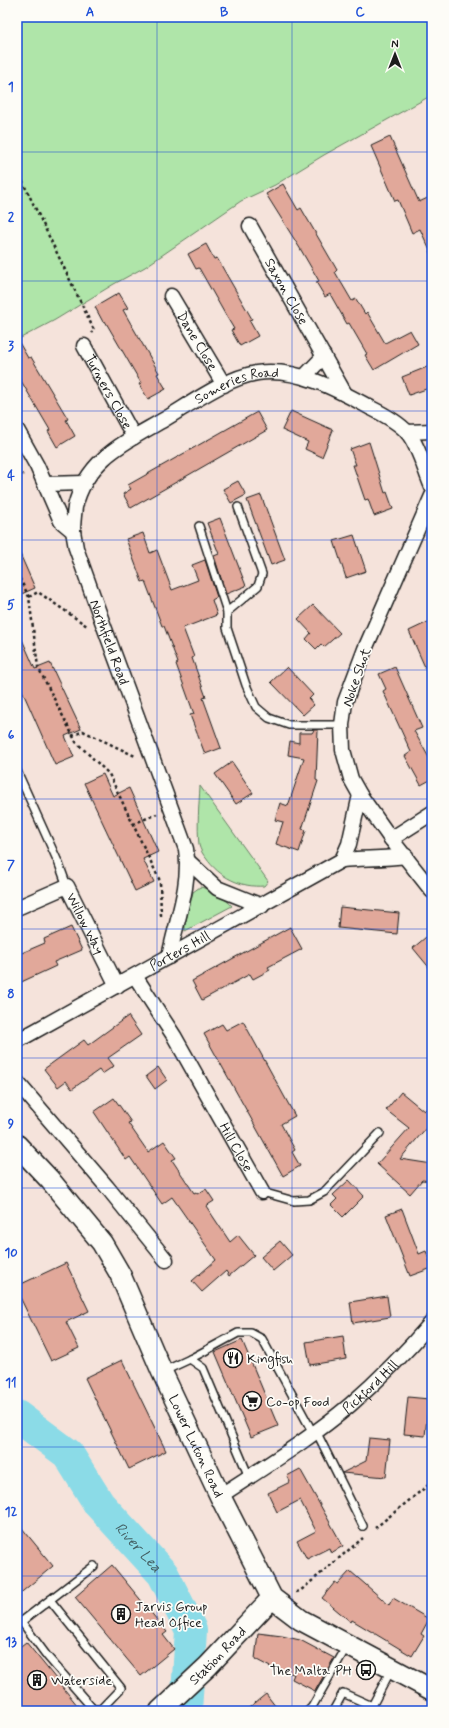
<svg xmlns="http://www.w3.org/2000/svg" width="449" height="1728" viewBox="0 0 449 1728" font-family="Mynerve,sans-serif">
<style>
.green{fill:#afe5a9;stroke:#668062}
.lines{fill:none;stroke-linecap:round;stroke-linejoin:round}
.river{stroke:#8bdbe7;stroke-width:32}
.building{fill:#e1a89a;stroke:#1c1c1c}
.service-casing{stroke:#1c1c1c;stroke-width:10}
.minor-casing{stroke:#1c1c1c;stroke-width:17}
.secondary-casing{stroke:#1c1c1c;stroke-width:23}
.path{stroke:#1c1c1c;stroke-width:2.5;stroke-dasharray:3 3;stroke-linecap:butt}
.service{stroke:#fdfcf7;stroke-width:7}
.minor{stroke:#fdfcf7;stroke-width:14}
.secondary{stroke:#fdfcf7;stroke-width:20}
.grid{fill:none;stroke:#1d4ed8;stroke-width:1;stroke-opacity:0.55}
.labels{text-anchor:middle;stroke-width:3.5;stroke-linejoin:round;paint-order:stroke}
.street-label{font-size:14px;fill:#1c1c1c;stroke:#fdfcf7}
.poi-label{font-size:14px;fill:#1c1c1c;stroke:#fdfcf7;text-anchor:start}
.water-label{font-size:15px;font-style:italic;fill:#435f63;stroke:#fdfcf7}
.neatline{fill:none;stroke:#1d4ed8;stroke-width:1.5}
.grid-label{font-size:13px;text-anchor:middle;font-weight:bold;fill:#1d4ed8}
</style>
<rect width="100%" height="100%" fill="#f5e3db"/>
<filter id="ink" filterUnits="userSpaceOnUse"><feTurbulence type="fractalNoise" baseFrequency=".025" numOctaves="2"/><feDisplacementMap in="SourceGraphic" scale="8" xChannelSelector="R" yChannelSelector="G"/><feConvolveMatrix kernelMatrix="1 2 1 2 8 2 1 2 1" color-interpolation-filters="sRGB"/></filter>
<g filter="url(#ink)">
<g class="green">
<path d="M17,17H432V95L324,155L275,185L241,201L145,267L114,284L55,320L17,340Z"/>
<path d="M200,786L268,881L264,886C241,888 219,877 206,858C203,855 200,849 199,845C197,826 199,805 200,786Z"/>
<path d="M200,887C206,887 228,900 232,906L185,931V924L193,892Z"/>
</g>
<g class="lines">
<path class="river" id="s1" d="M17,1416L68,1454L99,1504L163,1574L191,1630L186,1711"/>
</g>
<g class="building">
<path d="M390,137L419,202L432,196V255L420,229L412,233L398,200L395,201L371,146Z"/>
<path d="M283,184L298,210L301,208L337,270L335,272L352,301L356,299L365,314L367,312L385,343L410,330L418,344L374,370L365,355L367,354L349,323L347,324L330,294L325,297L316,282L319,281L301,250L266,194Z"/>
<path d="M206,244L214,259L217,258L252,319L249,320L258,336L240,346L231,330L234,329L225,314L199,268L196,269L188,254Z"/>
<path d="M119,293L128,308L123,310L159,373L157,374L166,389L148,399L139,384L141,383L105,321L103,322L95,307Z"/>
<path d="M17,339L28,358L31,357L68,419L66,420L75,436L57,447L48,431L50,430L17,374Z"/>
<path d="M432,365V387L409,395L402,377Z"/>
<path d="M291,411L333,430L322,457L305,449L308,442L282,430Z"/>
<path d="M257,412L267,430L131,508L123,494L131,489L128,485Z"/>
<path d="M369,442L385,493L387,492L393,509L374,516L368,499L365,500L353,465H356L350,449Z"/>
<path d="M238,481L246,495L231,503L223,489Z"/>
<path d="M261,495L285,560L271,565L247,500Z"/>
<path d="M220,518L246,586L226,594L214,556L219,554L207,523Z"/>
<path d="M143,533L150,553L157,550L172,590L198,580L192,565L205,560L217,597L212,600L217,615L183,628L194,657L192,658L206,697L203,698L221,748L205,754L190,715L194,714L176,664L178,663L164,626H162L145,581L142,582L126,539Z"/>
<path d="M354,535L366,571L346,578L334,541Z"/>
<path d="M17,547L35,588L17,596Z"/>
<path d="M313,605L340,633L324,647L321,644L316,649L306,639L311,633L298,619Z"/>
<path d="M428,622L432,630V683L409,631Z"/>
<path d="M17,628L35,669L50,663L81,729L65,736L74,757L55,765L17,679Z"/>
<path d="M287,667L313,695L309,699L314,705L303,715L271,682Z"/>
<path d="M395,667L422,728L414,731L432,763V779L421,785L405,756L411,752L383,691L386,689L379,674Z"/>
<path d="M314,730H318L316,780L318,781L302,829L306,830L299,852L276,844L283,822L275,820L280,803L288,806L304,758L288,755L290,741L299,743V733H312Z"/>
<path d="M232,762L253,793L236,804L215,774Z"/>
<path d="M103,774L113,796L129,788L158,852L143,859L154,882L135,891L84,783Z"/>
<path d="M340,907L399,913L397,934L338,928Z"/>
<path d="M71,927L82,950L54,962L56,966L17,984V955L45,943L44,939Z"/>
<path d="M290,927L302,949L268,967L270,970L253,979L250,974L202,1000L192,981Z"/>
<path d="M432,932V971L413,948Z"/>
<path d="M128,1016L141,1035L108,1058L114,1066L102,1074L99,1070L72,1089L66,1081L58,1087L44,1069L84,1040L88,1045Z"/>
<path d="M243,1021L295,1116L281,1124L295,1150L292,1152L300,1166L283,1176L204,1034L222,1024L226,1030Z"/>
<path d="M158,1067L167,1080L155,1089L146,1076Z"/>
<path d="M401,1092L424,1111L432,1103V1121L400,1159L432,1164V1181L422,1180L410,1194L377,1164L409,1128L386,1110Z"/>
<path d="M114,1098L131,1122L128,1123L148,1152L164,1141L176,1158L172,1160L194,1193L196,1192L197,1194L206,1189L214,1201L206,1206L230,1242L238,1235L254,1255L229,1276L226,1271L202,1292L192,1281L216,1260L172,1197L162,1204L130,1157L126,1160L94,1112Z"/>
<path d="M349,1180L364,1196L343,1217L331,1205L337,1199L333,1195Z"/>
<path d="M402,1209L419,1254L426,1251L432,1268L410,1276L386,1215Z"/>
<path d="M280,1241L292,1255L273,1271L261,1257Z"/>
<path d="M66,1263L89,1311L66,1322L79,1348L51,1361L17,1291V1286Z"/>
<path d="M387,1296L390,1317L353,1323L350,1302Z"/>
<path d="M343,1336L346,1359L310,1365L306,1342Z"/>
<path d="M242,1340L278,1426L251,1437L215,1352Z"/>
<path d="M122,1360L166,1451L129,1469L85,1378Z"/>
<path d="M408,1397L429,1399L425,1436L404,1434Z"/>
<path d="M369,1438L390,1440L386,1477L342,1473L366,1461Z"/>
<path d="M300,1469L343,1546L331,1553L329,1548L307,1559L297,1541L316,1531L300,1500L277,1512L268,1493L290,1482L287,1476Z"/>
<path d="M17,1522L53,1566L17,1596Z"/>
<path d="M112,1565L167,1632L163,1635L174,1649L141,1676L75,1597Z"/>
<path d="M350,1571L389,1605L393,1598L429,1619L421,1634L424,1636L412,1656L352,1620L351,1622L322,1598L335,1582L338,1584Z"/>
<path d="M258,1633L282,1636L300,1640L334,1658L315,1691L292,1679L294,1674L274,1669L255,1659Z"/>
<path d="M26,1642L82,1711H17V1649Z"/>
<path d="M266,1694L279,1711H245Z"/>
</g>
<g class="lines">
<g class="service-casing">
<g id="service">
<path d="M199,526L227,612V628L246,685L256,707L269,718L289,725H342"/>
<path d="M227,612L258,586L262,574L238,507"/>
<path d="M17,771L59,864L67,886"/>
<path d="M262,1192L294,1201L309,1200L324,1192L380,1133"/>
<path d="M190,1359L203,1368L249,1477"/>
<path d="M164,1371L190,1359L238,1333H251L262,1339L313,1433"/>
<path d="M316,1431L363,1526"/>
<path d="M21,1621L47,1656L93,1709H101L121,1688L50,1600"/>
<path d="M17,1625L94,1566"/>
<path d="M308,1711L312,1707L347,1646"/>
<path d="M333,1711L343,1693L372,1706L391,1670"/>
</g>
</g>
<g class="minor-casing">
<g id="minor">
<path id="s2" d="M250,226L345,394"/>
<path id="s3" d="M171,296L224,385"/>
<path id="s4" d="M84,346L134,437"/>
<path d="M304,377L324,356"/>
<path id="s5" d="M17,430L37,466L61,521L73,531L76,548L102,621L186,849C191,886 176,921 169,957"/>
<path d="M407,432L432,431"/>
<path d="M46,484L84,483"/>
<path d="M432,496L365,649L345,702L342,725L343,750L351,779L360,795L391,839L432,891"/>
<path id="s6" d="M73,531C73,523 74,515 75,507C87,458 126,442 165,419C192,403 226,378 257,373C297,367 338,390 371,408C383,414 398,422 407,432C418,444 425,471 432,487"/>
<path d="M391,839L432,813"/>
<path d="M342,860L349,844L360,795"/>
<path d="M188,861L217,888L262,906"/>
<path id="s7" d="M19,907L67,886L117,986"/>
<path id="s8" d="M135,976L174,1036L262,1192"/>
<path id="s9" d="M17,1041L342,860C364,858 384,859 406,856"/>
<path d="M17,1082L107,1187L166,1260"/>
<path id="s10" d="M220,1496C264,1467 310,1439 350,1405C380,1379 407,1351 432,1322"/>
</g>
</g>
<g class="secondary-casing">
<g id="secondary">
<path id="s11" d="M17,1145L50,1180L102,1243L120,1274L162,1372L220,1496L272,1598L301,1620L432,1690"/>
<path id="s12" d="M160,1711L208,1666L272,1598"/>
</g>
</g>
<g class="path">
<path d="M17,170L94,330L92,333"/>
<path d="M17,478L23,474"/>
<path d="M17,573L29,597L38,667L76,742L109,774L160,881L161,917"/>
<path d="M29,597L38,592L87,626"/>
<path d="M72,736L83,731L135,756"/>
<path d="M133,824L157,814"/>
<path d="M375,1528L432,1482"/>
<path d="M296,1592L300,1591L363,1538"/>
</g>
<use href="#service" class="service"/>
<use href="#minor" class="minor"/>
<use href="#secondary" class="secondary"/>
</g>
</g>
<path class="grid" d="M157,17V1711M292,17V1711M17,152H432M17,281H432M17,411H432M17,540H432M17,670H432M17,799H432M17,929H432M17,1058H432M17,1188H432M17,1317H432M17,1447H432M17,1576H432"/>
<defs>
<g id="restaurant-ring" transform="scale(1)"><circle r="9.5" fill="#fdfcf7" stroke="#1c1c1c" stroke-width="1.5"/><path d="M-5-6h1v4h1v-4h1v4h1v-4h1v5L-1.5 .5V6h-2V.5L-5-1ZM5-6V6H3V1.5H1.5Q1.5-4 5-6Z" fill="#1c1c1c"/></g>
<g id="supermarket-ring" transform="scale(1)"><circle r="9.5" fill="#fdfcf7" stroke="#1c1c1c" stroke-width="1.5"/><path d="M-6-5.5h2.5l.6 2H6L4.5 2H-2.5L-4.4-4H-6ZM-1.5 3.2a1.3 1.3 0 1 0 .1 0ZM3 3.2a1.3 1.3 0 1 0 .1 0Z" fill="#1c1c1c"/></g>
<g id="building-ring" transform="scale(1)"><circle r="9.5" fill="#fdfcf7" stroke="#1c1c1c" stroke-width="1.5"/><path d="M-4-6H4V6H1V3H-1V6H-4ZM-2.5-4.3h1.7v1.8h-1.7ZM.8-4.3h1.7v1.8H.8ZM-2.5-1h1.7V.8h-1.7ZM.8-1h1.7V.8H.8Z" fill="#1c1c1c"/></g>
<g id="bus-ring" transform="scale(1)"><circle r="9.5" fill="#fdfcf7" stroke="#1c1c1c" stroke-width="1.5"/><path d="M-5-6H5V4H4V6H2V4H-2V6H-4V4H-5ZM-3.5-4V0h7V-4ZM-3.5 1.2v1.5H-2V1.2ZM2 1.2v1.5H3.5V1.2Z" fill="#1c1c1c"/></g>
</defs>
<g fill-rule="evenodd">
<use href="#restaurant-ring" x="233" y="1358"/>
<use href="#supermarket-ring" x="252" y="1401"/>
<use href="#building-ring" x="121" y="1614"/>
<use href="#bus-ring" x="366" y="1670"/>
<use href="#building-ring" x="37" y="1680"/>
</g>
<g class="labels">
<g class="street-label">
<text dy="5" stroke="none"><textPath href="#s2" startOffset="75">Saxon Close</textPath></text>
<text dy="5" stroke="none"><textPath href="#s3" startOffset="52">Dane Close</textPath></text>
<text dy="5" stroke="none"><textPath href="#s6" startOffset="235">Someries Road</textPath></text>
<text dy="5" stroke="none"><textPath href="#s4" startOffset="52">Turners Close</textPath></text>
<text dy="5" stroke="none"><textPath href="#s5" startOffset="234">Northfield Road</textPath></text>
<text transform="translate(356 677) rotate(-71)" y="5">Noke Shot</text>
<text dy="5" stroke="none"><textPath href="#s7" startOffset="94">Willow Way</textPath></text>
<text dy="5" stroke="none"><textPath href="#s9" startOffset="186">Porters Hill</textPath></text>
<text dy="5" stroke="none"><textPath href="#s8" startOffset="199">Hill Close</textPath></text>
<text dy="5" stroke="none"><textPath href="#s10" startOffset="186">Pickford Hill</textPath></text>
<text dy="5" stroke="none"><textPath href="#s11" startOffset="354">Lower Luton Road</textPath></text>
<text dy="5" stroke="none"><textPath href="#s12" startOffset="80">Station Road</textPath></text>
</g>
<g class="poi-label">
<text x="247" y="1363">Kingfish</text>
<text x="266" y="1406">Co-op Food</text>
<text x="135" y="1611">Jarvis Group<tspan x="135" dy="16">Head Office</tspan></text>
<text x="352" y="1675" text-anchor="end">The Malta PH</text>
<text x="51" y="1685">Waterside</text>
</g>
<g class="water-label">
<text dy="5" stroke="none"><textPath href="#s1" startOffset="181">River Lea</textPath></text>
</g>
</g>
<rect width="449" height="1728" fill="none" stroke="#fdfcf7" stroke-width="44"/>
<g transform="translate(395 54)" stroke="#fdfcf7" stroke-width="3" paint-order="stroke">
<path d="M0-3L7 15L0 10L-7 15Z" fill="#1c1c1c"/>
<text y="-6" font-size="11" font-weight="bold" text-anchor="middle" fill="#1c1c1c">N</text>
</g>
<rect x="22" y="22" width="405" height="1684" class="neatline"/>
<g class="grid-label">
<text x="90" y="16">A</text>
<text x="224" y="16">B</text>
<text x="360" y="16">C</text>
<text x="11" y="91">1</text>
<text x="11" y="221">2</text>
<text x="11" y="350">3</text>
<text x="11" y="480">4</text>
<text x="11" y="609">5</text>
<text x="11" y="739">6</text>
<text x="11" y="869">7</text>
<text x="11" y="998">8</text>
<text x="11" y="1128">9</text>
<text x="11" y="1257">10</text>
<text x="11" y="1387">11</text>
<text x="11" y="1516">12</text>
<text x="11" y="1646">13</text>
</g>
</svg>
